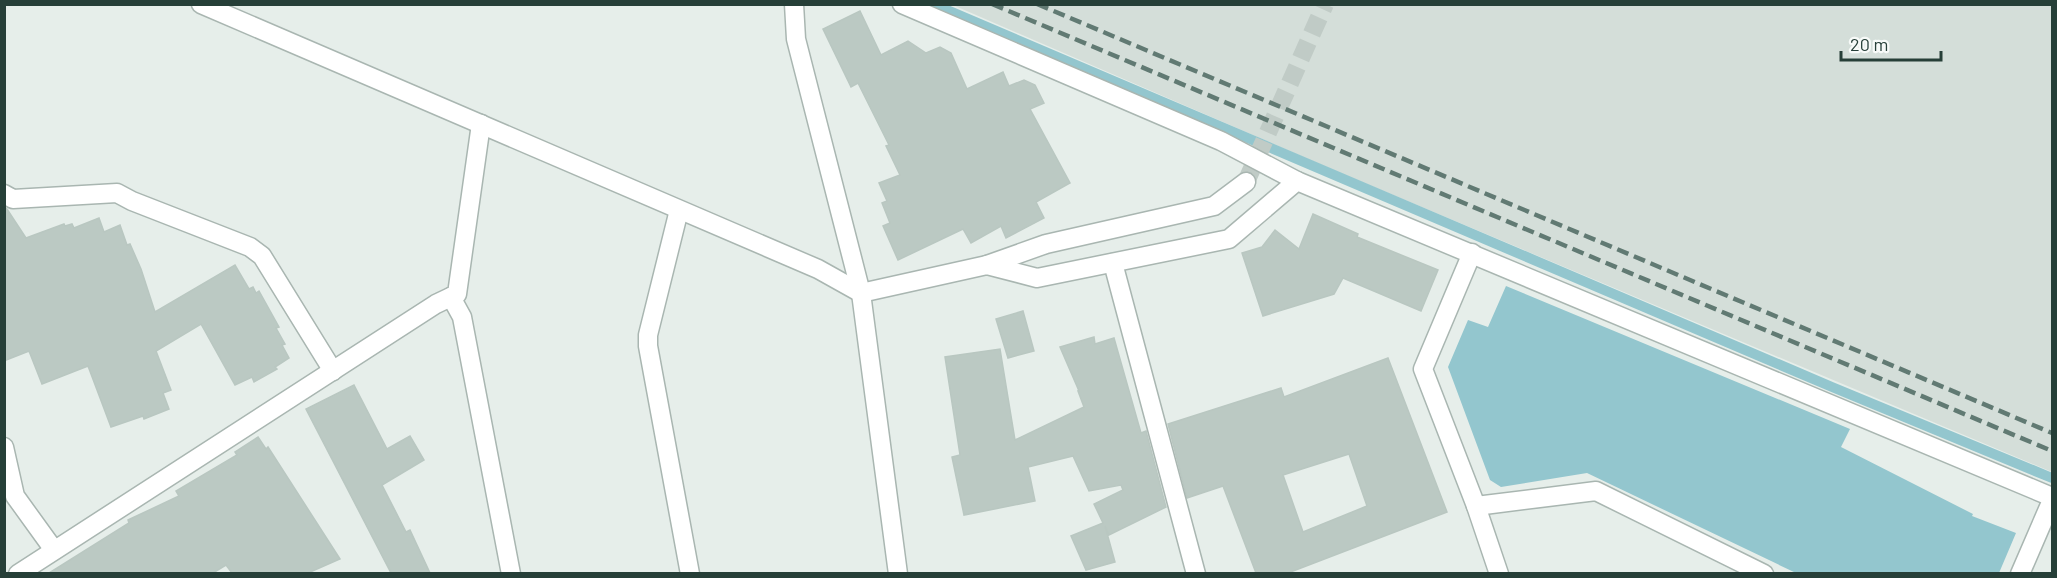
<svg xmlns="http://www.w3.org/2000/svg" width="2057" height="578" viewBox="0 0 2057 578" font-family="Barlow,sans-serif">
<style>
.built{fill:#d4ded9}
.water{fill:#93c6ce}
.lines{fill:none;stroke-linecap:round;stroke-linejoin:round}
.stream{stroke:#93c6ce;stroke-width:10}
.building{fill:#bbc9c3;stroke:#b9c7c1;stroke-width:1.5;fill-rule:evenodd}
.minor-tunnel{stroke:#c0cbc6;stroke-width:18;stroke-dasharray:18 9;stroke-linecap:butt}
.minor-casing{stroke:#a9b6b1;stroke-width:21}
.minor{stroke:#fff;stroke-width:18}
.rail{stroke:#617a73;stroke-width:4.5;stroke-dasharray:12 6;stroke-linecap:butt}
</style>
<rect width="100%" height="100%" fill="#e6eeea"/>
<path class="built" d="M953,5H2052V472L1336,171Z"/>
<path class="water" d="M1506,286L1850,429L1841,447L1973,514L1972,516L2016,533L1999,573H1796L1587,473L1501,487L1490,480L1448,367L1468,320L1488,327Z"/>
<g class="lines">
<path class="stream" d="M933,4L1832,387L2052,478"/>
</g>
<g class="building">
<path d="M860,11L881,55L908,41L926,53L940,47L951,53L967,89L1003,72L1009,86L1024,80L1035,85L1044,103L1030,109L1070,183L1036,202L1044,218L1006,238L1001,226L971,243L963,229L898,260L883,226L890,223L882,203L887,201L879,183L900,175L886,146L889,145L858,83L851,87L823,29Z"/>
<path d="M4,207L7,209L26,238L64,224L65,226L72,224L74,228L99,218L104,232L120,225L127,245L130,244L141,269L155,312L235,265L249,289L253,287L256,293L259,291L279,327L276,328L285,344L282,345L289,358L275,367L277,369L254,382L252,377L235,385L201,324L156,351L171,390L163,393L169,409L144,419L143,416L111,427L88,366L42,384L29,351L4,361Z"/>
<path d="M1313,214L1358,234L1357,237L1438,270L1421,311L1343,278L1334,294L1263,316L1242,253L1262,247L1275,230L1299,249Z"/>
<path d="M1023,311L1034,351L1008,358L996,319Z"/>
<path d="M1094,337L1095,344L1114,338L1141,433L1146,431L1166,507L1109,535L1105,526L1115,562L1086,570L1071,536L1103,523L1094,504L1123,490L1121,485L1089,491L1073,456L1028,467L1035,501L964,515L952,457L960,455L945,357L1000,349L1015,440L1084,407L1078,391H1079L1060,347Z"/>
<path d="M1388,358L1447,512L1288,573H1256L1223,486L1187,498L1168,424L1281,388L1284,397ZM1349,454L1367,506L1303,532L1283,475Z"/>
<path d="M354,385L387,449L410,436L424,460L382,485L406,532L410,530L430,573H391L306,409Z"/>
<path d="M258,437L266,449L268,447L340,559L308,573H232L226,565L213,573H49L129,523L128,520L179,496L176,491L237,455L235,452Z"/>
</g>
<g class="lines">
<path class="minor-tunnel" d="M1246,182L1325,4"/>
<g class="minor-casing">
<g id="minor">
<path d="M201,4L818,269L861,293L987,265L1037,278L1229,239L1297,181L2052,497"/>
<path d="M794,4L796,39L861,293L898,574"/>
<path d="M902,4L1221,141L1297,181"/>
<path d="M4,194L13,199L117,193L132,201L250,247L262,256L333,371"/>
<path d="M679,210L648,335V346L690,574"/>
<path d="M1472,253L1423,369L1476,506L1499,574"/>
<path d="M1113,263L1196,574"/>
<path d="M987,265L1046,244L1214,206L1246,182"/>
<path d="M451,297L462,317L511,574"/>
<path d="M4,447L15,496L54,550"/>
<path d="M1476,506L1596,491L1764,574"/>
<path d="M18,574L436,304L457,294L481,124"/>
<path d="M2020,574L2052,500"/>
</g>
</g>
<use href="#minor" class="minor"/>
<g class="rail">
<path d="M992,4L2052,451"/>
<path d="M1037,4L2052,433"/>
</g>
</g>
<rect width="2057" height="578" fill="none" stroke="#263f38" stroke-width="12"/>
<path d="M1841 51v9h100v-9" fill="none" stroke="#263f38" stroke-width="3"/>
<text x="1850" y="51" font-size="18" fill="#263f38" stroke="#f7faf8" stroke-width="4.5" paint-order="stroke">20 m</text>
</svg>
